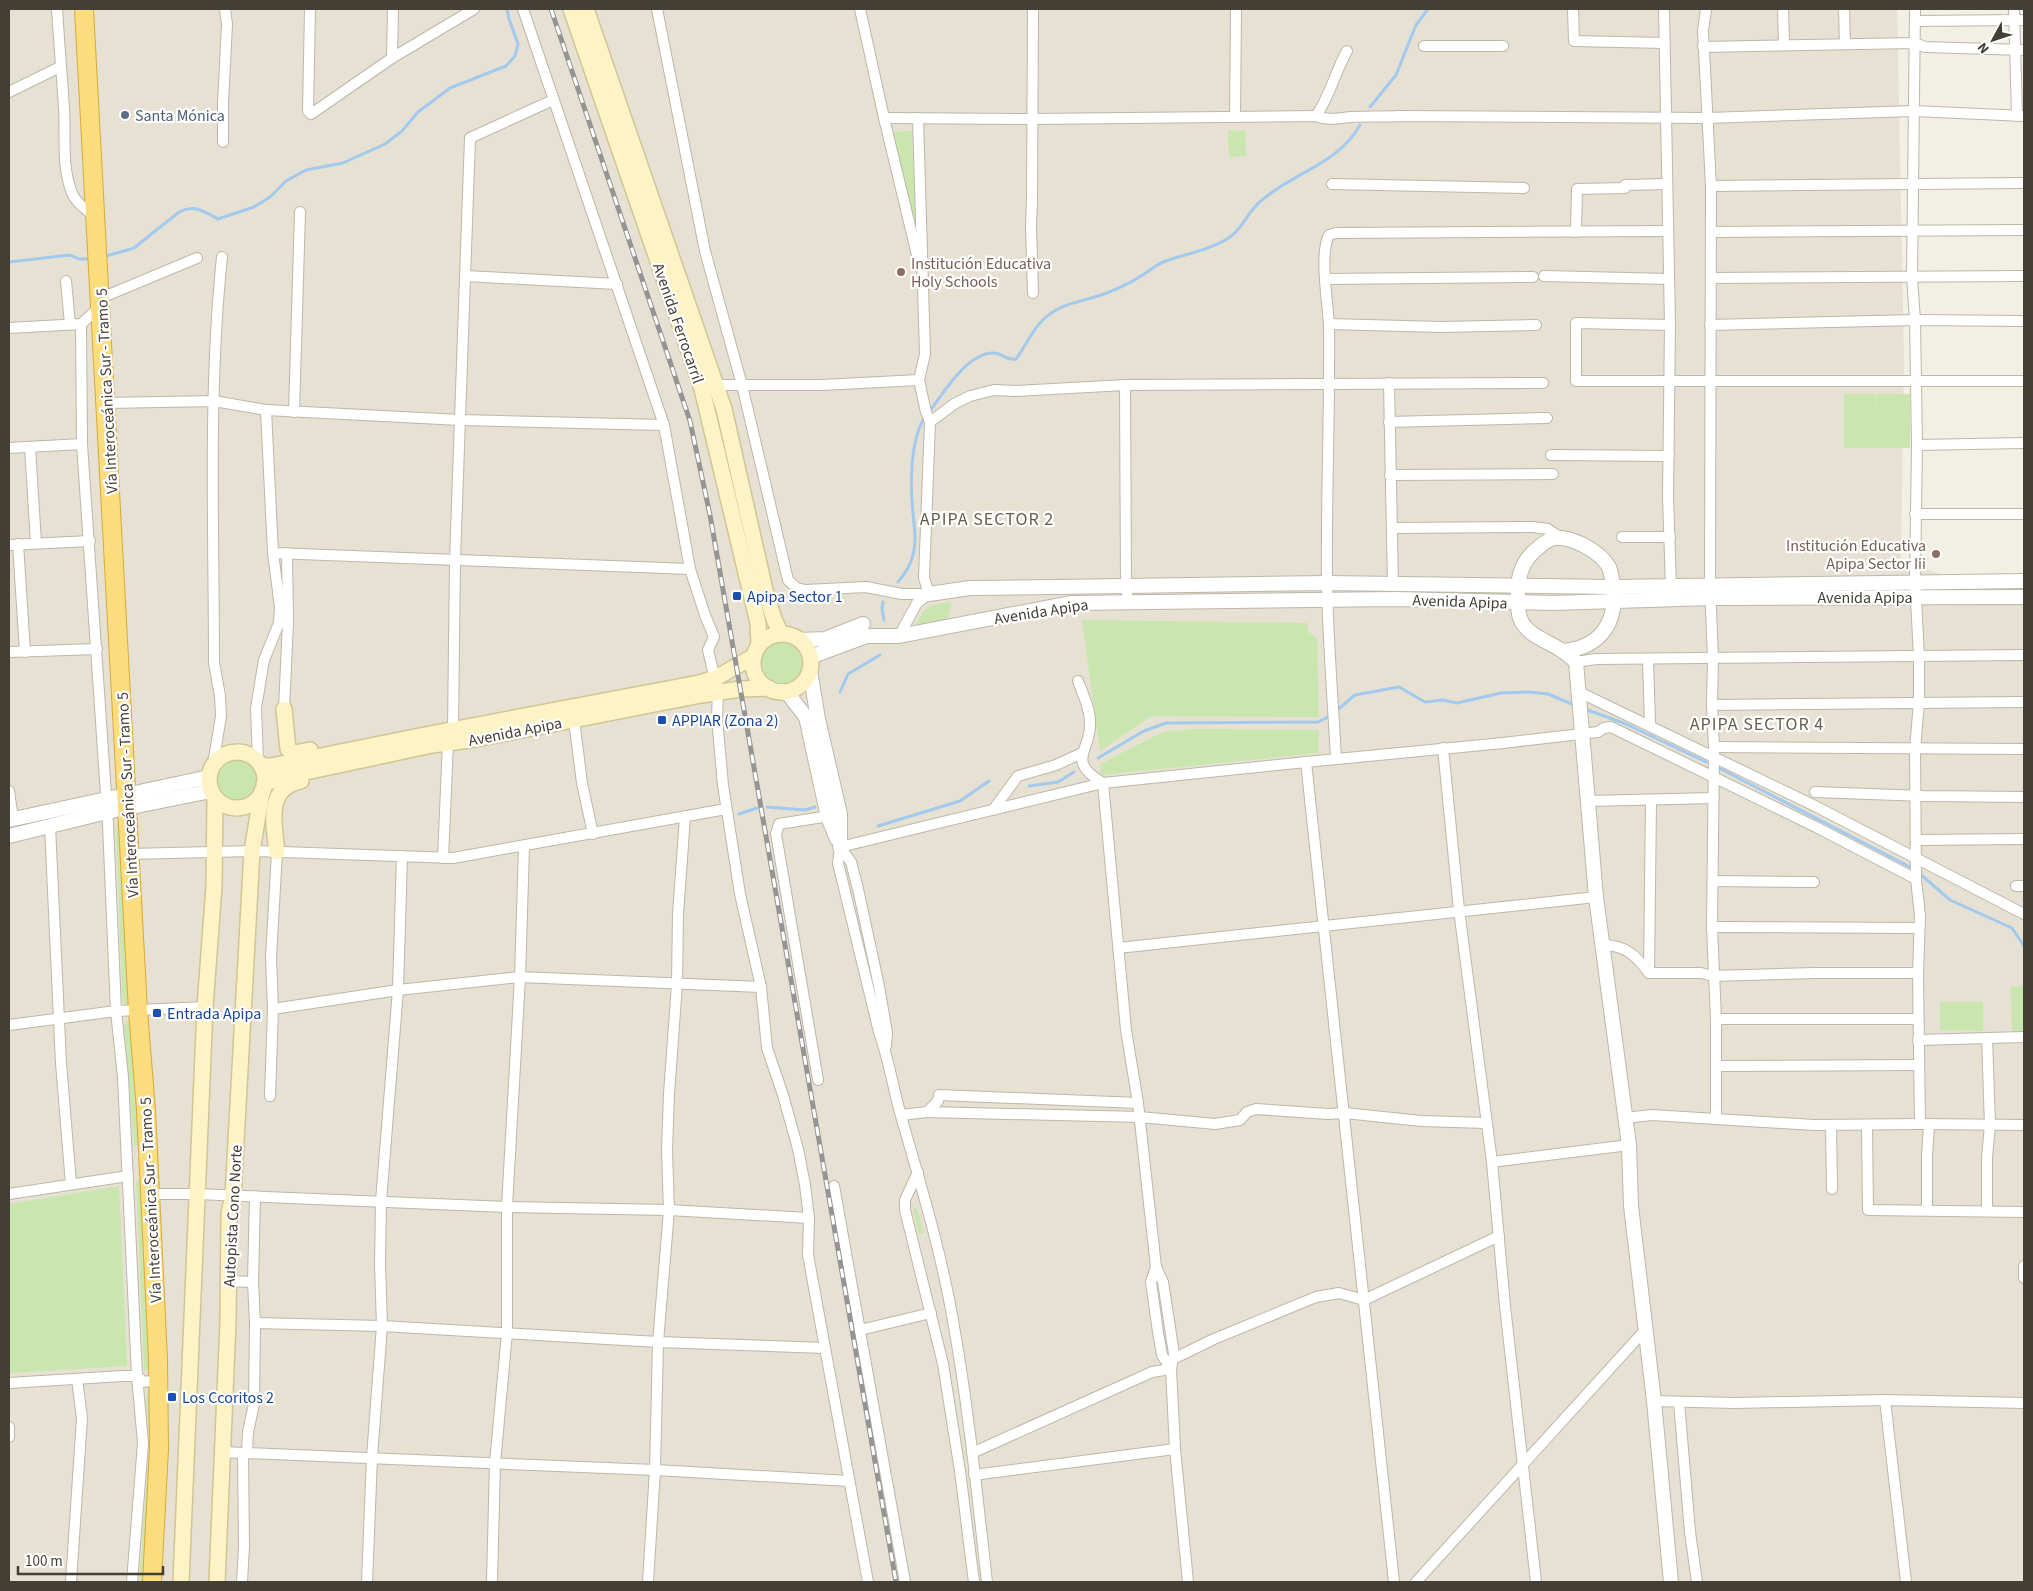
<svg xmlns="http://www.w3.org/2000/svg" width="2033" height="1591" viewBox="0 0 2033 1591" font-family="'Source Sans 3',sans-serif">
<style>
.residential{fill:#e6e1d3}
.green{fill:#c9e6ae}
.lines{fill:none;stroke-linecap:round;stroke-linejoin:round}
.stream{stroke:#a2c9ee;stroke-width:3}
.minor-casing{stroke:#bdb7a8;stroke-width:12}
.tertiary-casing{stroke:#bdb7a8;stroke-width:16}
.secondary-casing{stroke:#d1c596;stroke-width:18}
.trunk-casing{stroke:#d9a938;stroke-width:20}
.minor{stroke:#fff;stroke-width:10}
.tertiary{stroke:#fff;stroke-width:14}
.secondary{stroke:#fdf3c4;stroke-width:15}
.trunk{stroke:#fbdd7e;stroke-width:18}
.rail-casing{stroke:#949494;stroke-width:5}
.rail{stroke:#fff;stroke-width:3;stroke-dasharray:9;stroke-linecap:butt}
.service-dot{fill:#5c6f8a;stroke:#fff;stroke-width:2}
.education-dot{fill:#8d6e63;stroke:#fff;stroke-width:2}
.transit-dot{fill:#1a4fb4;stroke:#fff;stroke-width:2}
.labels{text-anchor:middle;stroke-width:4.5;stroke-linejoin:round;paint-order:stroke}
.service-label{font-size:16px;fill:#4e5e75;stroke:#fff;text-anchor:start}
.education-label{font-size:16px;fill:#785e54;stroke:#fff;text-anchor:start}
.street-label{font-size:16px;fill:#443f35;stroke:#fff}
.transit-label{font-size:16px;fill:#164399;stroke:#fff;text-anchor:start}
.neighbourhood-label{font-size:18px;letter-spacing:1px;fill:#675e4c;stroke:#fff}
</style>
<rect width="100%" height="100%" fill="#f2efe5"/>
<path class="residential" d="M9,9H1897L1904,357L1901,560L2024,605V1582H9Z"/>
<g class="green">
<path d="M1245,130L1246,156L1229,157L1228,131Z"/>
<path d="M912,131L916,229L893,132Z"/>
<path d="M1844,394H1876L1877,422V394H1910V448H1844Z"/>
<path d="M1353,589L1508,591L1507,596H1354Z"/>
<path d="M951,602L947,619L912,632C924,610 924,604 951,602Z"/>
<path d="M1082,620L1307,623L1308,631L1317,639L1319,717L1151,716L1100,751Z"/>
<circle cx="783" cy="662" r="21"/>
<path d="M1196,729L1319,730L1318,753L1101,775L1100,764L1163,732Z"/>
<circle cx="238" cy="780" r="21"/>
<path d="M118,824H122L131,1005L124,1004L122,993L116,826Z"/>
<path d="M2024,986V1034H2012L2011,987Z"/>
<path d="M1940,1002H1983V1031L1940,1030Z"/>
<path d="M132,1020L141,1145L134,1146L124,1024L127,1021Z"/>
<path d="M143,1180L151,1370H144L136,1181Z"/>
<path d="M119,1186L127,1366L9,1373V1204Z"/>
<path d="M917,1208L924,1233L919,1234L913,1209Z"/>
<path d="M152,1394L145,1582H139L150,1441L146,1400L148,1395Z"/>
</g>
<g class="lines">
<g class="stream">
<path d="M1370,107L1396,75L1416,25L1428,9"/>
<path d="M103,257L134,248L179,212C194,204 204,211 218,219L254,207L270,197L286,181L306,170L343,163L385,144L402,131L418,112L450,88L506,66L515,56L518,44L509,19L507,9"/>
<path d="M9,262L70,255L79,259H92"/>
<path d="M929,412C943,394 967,352 994,353C1002,353 1007,361 1016,359C1027,344 1035,324 1050,314C1066,302 1089,300 1107,293C1119,288 1133,282 1144,274C1152,269 1157,264 1166,261C1188,253 1211,250 1230,237C1241,229 1245,218 1254,208C1261,199 1271,193 1280,187C1311,167 1341,158 1360,125"/>
<path d="M898,582C905,573 911,565 913,555C917,540 914,527 913,512C910,486 910,439 925,417"/>
<path d="M883,602L882,609L884,620"/>
<path d="M840,692L848,674L880,655"/>
<path d="M1585,709L1626,724L1706,762"/>
<path d="M1336,711L1355,695L1399,687L1425,702L1443,700L1457,703L1501,693L1529,692L1548,694L1577,706"/>
<path d="M1098,758L1144,731L1166,723L1318,722L1332,715"/>
<path d="M1721,769L1914,869"/>
<path d="M1029,786L1058,782L1074,772"/>
<path d="M767,807L805,810L815,807"/>
<path d="M739,814L757,808"/>
<path d="M878,826L960,801L989,781"/>
<path d="M1919,873L1950,900L2012,928L2024,946"/>
</g>
<g class="minor-casing">
<g id="minor">
<path d="M57,9C59,42 62,75 64,109C66,137 61,165 72,193C76,203 87,211 96,217"/>
<path d="M310,9L308,111L311,114L392,58L474,9"/>
<path d="M523,9L664,425L690,569L705,615L714,637L708,650L718,692L717,718L723,785L740,894L761,987L767,1048L783,1095L798,1149L805,1185L809,1218L808,1255L868,1582"/>
<path d="M657,9L705,251L742,385L788,580L797,588L805,590L866,587L902,594H929"/>
<path d="M860,9L884,118L917,255"/>
<path d="M1033,9L1032,200L1031,227L1033,293"/>
<path d="M1573,9L1574,41L1664,43"/>
<path d="M1664,9L1670,325L1668,497L1671,586"/>
<path d="M1706,9L1703,31L1711,186L1710,584L1713,659L1712,705L1714,747L1712,927L1716,1019V1118"/>
<path d="M1783,9L1784,45"/>
<path d="M1844,9L1845,44"/>
<path d="M1915,9L1912,277L1915,320L1917,445L1915,581L1919,657V702L1915,750L1916,879L1920,916L1918,973L1920,1124"/>
<path d="M2014,9L2017,116"/>
<path d="M1915,21L2024,20"/>
<path d="M1424,46H1503"/>
<path d="M1703,47L1915,43L1925,47L2024,50"/>
<path d="M392,58L393,9"/>
<path d="M9,92L60,67"/>
<path d="M1316,116C1330,96 1335,72 1347,51"/>
<path d="M1235,117L1236,9"/>
<path d="M884,118L1033,119L1316,116C1329,121 1338,118 1352,117C1367,116 1383,117 1399,116L1708,118L1914,111L2024,116"/>
<path d="M918,118L925,354L919,380L926,412L930,422L924,578L929,594"/>
<path d="M223,142V103L227,24L225,9"/>
<path d="M1332,184L1524,188"/>
<path d="M1711,186L2024,183"/>
<path d="M1576,232L1577,189L1625,188V185L1666,184"/>
<path d="M1711,232L2024,230"/>
<path d="M465,276L617,284"/>
<path d="M1544,276L1669,279"/>
<path d="M1711,278L2024,276"/>
<path d="M1326,279L1533,277"/>
<path d="M66,281L70,324"/>
<path d="M101,298L197,258"/>
<path d="M81,324L82,444L108,824L116,1011L123,1077L137,1376L143,1443L132,1582"/>
<path d="M1329,324L1440,327L1536,325"/>
<path d="M1670,325L1576,323V381H2024"/>
<path d="M1710,325L1915,320L2024,321"/>
<path d="M9,328L81,324L101,306"/>
<path d="M1389,383L1393,585"/>
<path d="M1125,385L1126,586L1128,602"/>
<path d="M710,386L716,385H822L919,380"/>
<path d="M106,403L214,401L266,410L460,420L664,425"/>
<path d="M294,412L300,212"/>
<path d="M930,422L954,404L970,396L994,390L1015,391L1125,385L1543,383"/>
<path d="M1389,422L1547,418"/>
<path d="M1917,445L2024,443"/>
<path d="M30,447L36,543"/>
<path d="M9,448L82,444"/>
<path d="M1551,455L1669,456"/>
<path d="M1390,475L1553,474"/>
<path d="M1915,514H2024"/>
<path d="M1392,528L1533,527L1548,529L1561,538"/>
<path d="M1622,537H1670"/>
<path d="M18,544L25,652"/>
<path d="M9,545L90,541"/>
<path d="M273,553L690,569"/>
<path d="M899,636L917,603L929,594"/>
<path d="M9,652L97,649"/>
<path d="M1648,659L1650,725"/>
<path d="M1576,662L1596,659L2024,655"/>
<path d="M1078,681C1083,694 1090,709 1090,723C1091,752 1065,760 1103,783L1126,1030L1138,1103L1156,1267L1163,1282L1174,1354L1171,1369L1175,1449L1188,1582"/>
<path d="M1579,692L1815,806L2024,914"/>
<path d="M1712,705L2024,702"/>
<path d="M284,709L288,622L287,553"/>
<path d="M574,720L582,783L593,834"/>
<path d="M453,730L455,560L470,138L553,100"/>
<path d="M1714,747L2024,749"/>
<path d="M1443,748L1459,910L1492,1162L1505,1306L1536,1582"/>
<path d="M1336,759C1333,700 1328,643 1327,584C1326,498 1330,412 1329,326C1328,302 1319,255 1329,235L1336,233L1667,231"/>
<path d="M258,762L256,708L264,660L279,623L280,607L273,553L266,410"/>
<path d="M1306,762L1394,1582"/>
<path d="M213,765L221,716L220,696L214,663C214,528 208,391 222,257"/>
<path d="M9,791L13,819"/>
<path d="M1815,792L1924,796L2024,797"/>
<path d="M1588,801L1714,798"/>
<path d="M993,810L1018,776L1056,765L1082,753"/>
<path d="M50,826L61,1063L71,1184"/>
<path d="M1916,840L2024,839"/>
<path d="M840,847L1103,783L1306,762L1503,743L1598,732L1604,728L1611,727L1816,827L1916,879"/>
<path d="M840,847L838,863L879,1032C889,1060 893,1088 901,1116C920,1182 940,1248 952,1315C968,1403 977,1493 987,1582"/>
<path d="M840,847L851,862L858,889L879,986L887,1033L886,1046"/>
<path d="M130,854L252,851L453,858L726,809"/>
<path d="M443,858L448,743"/>
<path d="M1713,881L1814,882"/>
<path d="M2016,886H2024"/>
<path d="M1712,927L1919,928"/>
<path d="M1602,945C1625,945 1636,955 1649,973"/>
<path d="M1118,948L1596,897"/>
<path d="M1649,973H1701L1713,976L1815,973H1918"/>
<path d="M1649,973L1651,800"/>
<path d="M273,1009L398,990L520,977L761,987"/>
<path d="M1716,1019H1918"/>
<path d="M9,1025L116,1011L205,1007"/>
<path d="M1918,1040L2024,1037"/>
<path d="M1716,1066L1919,1065"/>
<path d="M818,1080L776,834L779,824L835,815"/>
<path d="M270,1096L273,1009L271,957L277,852"/>
<path d="M927,1112L938,1101L939,1095L1138,1103"/>
<path d="M901,1115L927,1112L1140,1117L1215,1124L1240,1120L1247,1112L1256,1109L1328,1114L1345,1113L1421,1121L1486,1123"/>
<path d="M1625,1118L1652,1115L1814,1125L1920,1124L2024,1125"/>
<path d="M1831,1125L1832,1189"/>
<path d="M1867,1126L1868,1210L2024,1212"/>
<path d="M1492,1162L1629,1145"/>
<path d="M918,1172L905,1200V1210L943,1364L960,1471L974,1582"/>
<path d="M834,1186L905,1582"/>
<path d="M9,1194L128,1176"/>
<path d="M150,1194H197L507,1207L669,1210L809,1218"/>
<path d="M1927,1210V1156L1929,1125"/>
<path d="M1987,1211V1157L1990,1125L1987,1038"/>
<path d="M2024,1266V1278"/>
<path d="M228,1281L253,1282"/>
<path d="M255,1323L382,1326L658,1342L825,1348"/>
<path d="M860,1330L931,1313"/>
<path d="M1173,1359L1214,1339L1316,1297L1339,1293L1364,1300L1499,1236"/>
<path d="M9,1383L122,1376H137L144,1382L158,1380"/>
<path d="M1885,1400L1906,1582"/>
<path d="M1654,1401L1735,1403L1885,1400L2024,1403"/>
<path d="M1679,1402L1690,1532L1697,1582"/>
<path d="M9,1427V1437"/>
<path d="M222,1452L655,1470L849,1481"/>
<path d="M247,1453L248,1432L254,1404L255,1323L253,1282L255,1196"/>
<path d="M972,1453L1152,1372L1171,1369L1162,1355L1158,1332L1151,1282L1156,1267"/>
<path d="M974,1475L1175,1449"/>
<path d="M71,1582L82,1418L77,1379"/>
<path d="M242,1582L244,1546L243,1453"/>
<path d="M367,1582L372,1457L382,1326L380,1264L381,1201L398,990L402,856"/>
<path d="M492,1582L495,1463L507,1333V1207L520,977L524,847"/>
<path d="M648,1582L655,1470L658,1342L669,1210L667,1151L669,1094L677,984L678,914L685,817"/>
<path d="M1416,1582L1646,1329"/>
</g>
</g>
<g class="tertiary-casing">
<g id="tertiary">
<path d="M929,594L970,588L1126,586L1327,583L1613,587L2024,581"/>
<path d="M800,640L825,639L863,624"/>
<path d="M1563,651C1597,648 1615,627 1614,593C1613,585 1612,574 1609,567C1600,552 1578,540 1561,538C1553,537 1544,542 1538,548C1525,558 1519,571 1518,587C1518,596 1517,609 1520,618C1526,636 1551,642 1564,652C1568,655 1572,658 1576,662L1596,897L1629,1145L1631,1206L1654,1401L1671,1582"/>
<path d="M810,657L867,636H899L1071,603L1395,599L1553,603L1711,598L2024,597"/>
<path d="M810,671L818,719L840,814V847"/>
<path d="M781,691L789,695L806,717L828,817L837,839"/>
<path d="M9,820L209,777"/>
<path d="M9,836L107,812L211,791"/>
</g>
</g>
<g class="secondary-casing">
<g id="secondary">
<path d="M571,9L702,389L758,623L759,645"/>
<path d="M586,9L724,409L765,590L774,619L781,634"/>
<circle cx="782" cy="663" r="29"/>
<path d="M284,709L288,749L294,753L310,750"/>
<circle cx="237" cy="780" r="28"/>
<path d="M261,766H271L430,734L699,683L716,678L754,656"/>
<path d="M264,784L278,778L432,745L470,740L701,695L740,689L769,688"/>
<path d="M277,852C274,824 265,788 301,781"/>
<path d="M181,1582L205,1007L214,886L215,797"/>
<path d="M217,1582L228,1322L229,1213L233,1196L252,851L262,791"/>
</g>
</g>
<g class="trunk-casing">
<path id="trunk" d="M84,9L138,1011L146,1110L158,1359L159,1449L152,1582"/>
</g>
<use href="#minor" class="minor"/>
<use href="#tertiary" class="tertiary"/>
<use href="#secondary" class="secondary"/>
<use href="#trunk" class="trunk"/>
<g class="rail-casing">
<path id="rail" d="M551,9L690,421L710,515L896,1582"/>
</g>
<use href="#rail" class="rail"/>
</g>
<circle class="service-dot" cx="125" cy="115" r="5"/>
<g class="education-dot">
<circle cx="901" cy="272" r="5"/>
<circle cx="1936" cy="554" r="5"/>
</g>
<g class="transit-dot">
<rect x="732" y="591" width="10" height="10" rx="2.5"/>
<rect x="657" y="715" width="10" height="10" rx="2.5"/>
<rect x="152" y="1008" width="10" height="10" rx="2.5"/>
<rect x="167" y="1392" width="10" height="10" rx="2.5"/>
</g>
<g class="labels">
<g class="service-label">
<text x="135" y="121">Santa Mónica</text>
</g>
<g class="education-label">
<text x="911" y="269">Institución Educativa<tspan x="911" dy="18">Holy Schools</tspan></text>
<text x="1926" y="551" text-anchor="end">Institución Educativa<tspan x="1926" dy="18">Apipa Sector Iii</tspan></text>
</g>
<g class="street-label">
<text transform="translate(679 323) rotate(71)" y="6">Avenida Ferrocarril</text>
<text transform="translate(106 391) rotate(-93)" y="6">Vía Interoceánica Sur - Tramo 5</text>
<text x="1865" y="603">Avenida Apipa</text>
<text transform="translate(1460 601) rotate(2)" y="6">Avenida Apipa</text>
<text transform="translate(1041 611) rotate(-9)" y="6">Avenida Apipa</text>
<text transform="translate(515 731) rotate(-11)" y="6">Avenida Apipa</text>
<text transform="translate(127 795) rotate(-93)" y="6">Vía Interoceánica Sur - Tramo 5</text>
<text transform="translate(150 1200) rotate(-93)" y="6">Vía Interoceánica Sur - Tramo 5</text>
<text transform="translate(232 1216) rotate(-87)" y="6">Autopista Cono Norte</text>
</g>
<g class="transit-label">
<text x="747" y="602">Apipa Sector 1</text>
<text x="672" y="726">APPIAR (Zona 2)</text>
<text x="167" y="1019">Entrada Apipa</text>
<text x="182" y="1403">Los Ccoritos 2</text>
</g>
<g class="neighbourhood-label">
<text x="987" y="525">APIPA SECTOR 2</text>
<text x="1757" y="730">APIPA SECTOR 4</text>
</g>
</g>
<rect width="2033" height="1591" fill="none" stroke="#443f35" stroke-width="20"/>
<g transform="translate(1993 40) rotate(230)" stroke="#ffffff" stroke-width="4" paint-order="stroke">
<path d="M0-4L9 19L0 12L-9 19Z" fill="#443f35"/>
<text y="-8" font-size="14" font-weight="bold" text-anchor="middle" fill="#443f35">N</text>
</g>
<path d="M18 1566v8h145v-8" fill="none" stroke="#443f35" stroke-width="2.5"/>
<text x="25" y="1566" font-size="15" fill="#443f35" stroke="#ffffff" stroke-width="4" paint-order="stroke">100 m</text>
</svg>
